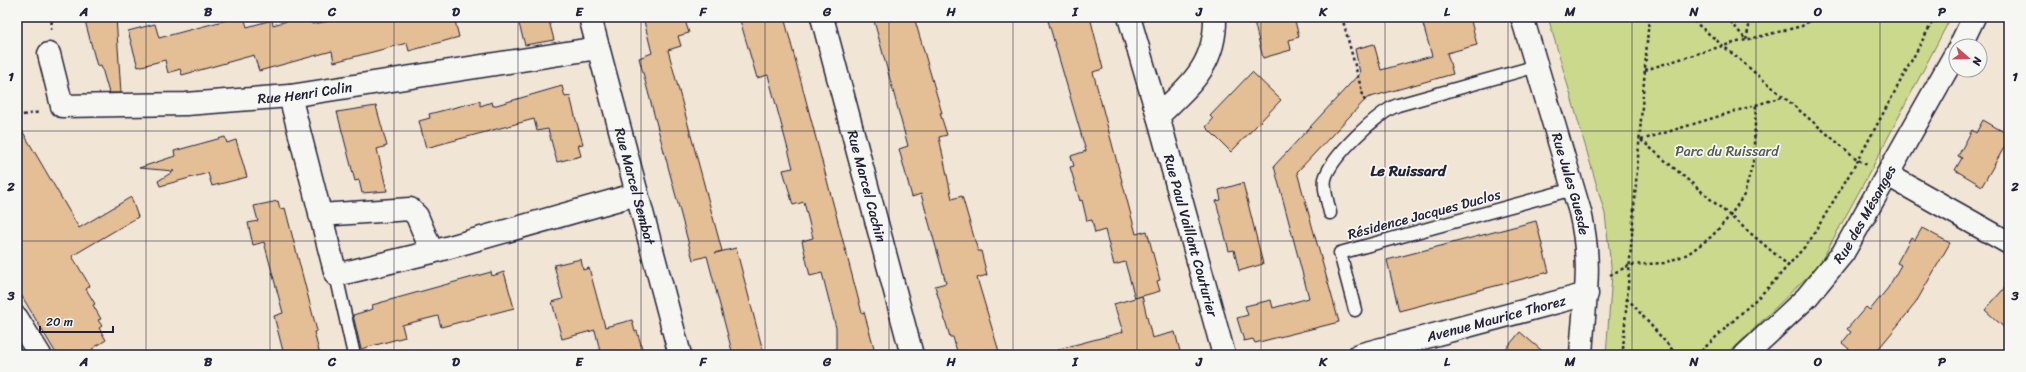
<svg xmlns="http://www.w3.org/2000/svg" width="2026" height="372" viewBox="0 0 2026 372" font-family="Sriracha,sans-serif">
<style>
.green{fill:#cbd98d;stroke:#767e64}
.building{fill:#e4be94;stroke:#22223b}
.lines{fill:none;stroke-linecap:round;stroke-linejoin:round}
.service-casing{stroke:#22223b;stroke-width:15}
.minor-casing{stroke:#22223b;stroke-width:25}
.path{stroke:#22223b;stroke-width:2.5;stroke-dasharray:3 3;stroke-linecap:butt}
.service{stroke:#f6f6f2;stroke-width:12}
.minor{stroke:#f6f6f2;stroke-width:22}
.grid{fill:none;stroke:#22223b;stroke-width:1;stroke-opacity:0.55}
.labels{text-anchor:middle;stroke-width:3.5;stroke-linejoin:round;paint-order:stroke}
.street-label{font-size:14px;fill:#22223b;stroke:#f6f6f2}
.park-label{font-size:14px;fill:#555954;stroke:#f6f6f2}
.neighbourhood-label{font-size:15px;font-weight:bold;fill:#22223b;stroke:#f6f6f2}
.neatline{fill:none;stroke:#22223b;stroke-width:1.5}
.grid-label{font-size:13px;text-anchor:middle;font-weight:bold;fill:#22223b}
</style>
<rect width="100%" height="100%" fill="#f1e5d6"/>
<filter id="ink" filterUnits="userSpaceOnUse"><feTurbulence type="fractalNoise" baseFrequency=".025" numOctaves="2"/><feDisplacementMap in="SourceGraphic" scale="8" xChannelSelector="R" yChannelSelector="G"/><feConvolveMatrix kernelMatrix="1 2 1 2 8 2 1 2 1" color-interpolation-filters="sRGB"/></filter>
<g filter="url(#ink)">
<path class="green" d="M1548,17H1951L1872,168L1819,265L1727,355H1606L1612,275L1605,214Z"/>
<g class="building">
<path d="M84,17H116L121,93H109L101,65L97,66Z"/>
<path d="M238,17H244L247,27L272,20L273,25L302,17H310L312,24L354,17H454L459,37L409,51L407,43L334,62L332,51L259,71L254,55L182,75L180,69L168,73L165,60L138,67L128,31L155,24L159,38Z"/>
<path d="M517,17H548L554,40L525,45Z"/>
<path d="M643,17H684L689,33L678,36L681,46L668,50L722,251L715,253L736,248L764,355H733L707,256L693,260L639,58L652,53Z"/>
<path d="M739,17H784L862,313L864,312L876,355H836V328L822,273L810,276L802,241L813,238L804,202L793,205L783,170L793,168L768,75L757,78Z"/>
<path d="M873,17H914L942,113H940L947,135L939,137L952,199L962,196L978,251H981L987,275L977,278L1000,355H958L953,337H950L935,286L946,283L921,194L912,197L899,149L908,146Z"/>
<path d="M1047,17H1090L1103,69L1093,72L1136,234L1147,231L1160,280L1157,281L1160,291L1135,298L1125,262L1114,265L1105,230L1095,233L1092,220L1087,221L1082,200L1080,201L1070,167L1074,166L1071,156L1086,151Z"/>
<path d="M1253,17H1294L1299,37L1289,40L1291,50L1263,58Z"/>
<path d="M1421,17H1470L1477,45L1447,53L1453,74L1367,98L1297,172L1339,322L1255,343L1253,339L1244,341L1237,318L1248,315L1245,306L1271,300L1273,308L1309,298L1274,166L1360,73L1355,49L1374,44L1381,70L1432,56Z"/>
<path d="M1252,72L1281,100L1231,152L1206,127L1213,119L1210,116Z"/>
<path d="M562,86L565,97L570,96L576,120L583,144L578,145L581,156L557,162L548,129L537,131L534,119L426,148L419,121L430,118L429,114L480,101V106L492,102L493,106Z"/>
<path d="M376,106L387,146L377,149L387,191L362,193L359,180L355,181L337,112Z"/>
<path d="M1983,120L2009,135V139L1982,186L1955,170L1962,158L1958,156L1972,130L1976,133Z"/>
<path d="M17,122L79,228L131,197L138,217L72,256L90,286L86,289L95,304L93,305L101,319L98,320L102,326L99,328L106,340L92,349L96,355H57L17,288V172L22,169L17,161Z"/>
<path d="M225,137L227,143L236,140L247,177L212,186L208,173L160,186L158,181L174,171L139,168L175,156L174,151Z"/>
<path d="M1243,183L1263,264L1239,271L1234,250L1229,251L1216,201L1221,200L1219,190Z"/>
<path d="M278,201L280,209L285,208L317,331L314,332L320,355H284L274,316L283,313L264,242L253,245L248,223L258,221L254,206Z"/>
<path d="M1536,221L1549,272L1399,311L1387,260Z"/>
<path d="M1922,228L1950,243L1915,304L1885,341L1873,355H1856L1842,343L1851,332L1847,329L1866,307L1870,310L1888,288L1901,265L1897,263L1911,237L1915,240Z"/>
<path d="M581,259L583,270L589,268L605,327L632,320L635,332L637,331L644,355H601L595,330L562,339L552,302L563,299L554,265Z"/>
<path d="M491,272L492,276L504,272L514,308L441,327L438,316L402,325L405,337L361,349L353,315L373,309L372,305Z"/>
<path d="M2009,283V332L1985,310Z"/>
<path d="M1142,296L1152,338L1175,332L1181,355H1060L1059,349L1123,332L1114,304Z"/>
<path d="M1520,332L1547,355H1501Z"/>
</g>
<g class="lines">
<g class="service-casing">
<g id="service">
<path d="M1330,213C1328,202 1323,190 1325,179C1330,158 1378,112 1398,105L1537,66"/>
<path d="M336,275L354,355"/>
<path d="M1355,310L1340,253L1573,189"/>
</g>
</g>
<g class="minor-casing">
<g id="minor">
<path id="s1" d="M590,17L680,355"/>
<path id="s2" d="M822,17L912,355"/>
<path id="s3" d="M1129,17L1158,116L1224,355"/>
<path id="s4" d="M1522,17L1580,212C1593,266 1584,302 1581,355"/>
<path d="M1960,46L1974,17"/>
<path id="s5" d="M49,54L62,106L186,104L290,96L598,48"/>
<path d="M290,96L336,275L432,252L417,216L410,209L320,215"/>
<path d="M1158,116C1190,85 1216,65 1215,17"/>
<path d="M1888,175L2009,243"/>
<path d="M432,252L637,194"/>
<path d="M17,318L40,355"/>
<path id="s6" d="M1359,355L1587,294"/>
<path id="s7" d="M1745,355L1807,297L1843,253L1956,53"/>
</g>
</g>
<g class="path">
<path d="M1342,17L1364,99L1367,103"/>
<path d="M1689,17L1858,160L1867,165"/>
<path d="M1727,17L1746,40L1751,17"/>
<path d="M51,30L52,17"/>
<path d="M1645,70L1722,46L1802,26L1815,17"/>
<path d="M17,116L40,112"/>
<path d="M1641,140L1789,266"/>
<path d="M1641,140L1782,97"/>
<path d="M1610,275L1630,265L1664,263L1688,254L1712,236L1730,216L1744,195L1753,163L1756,105"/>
<path d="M1627,298L1677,355"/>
<path d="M1623,349L1649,17"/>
<path d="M1697,355L1769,287L1809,242L1858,160L1935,17"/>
</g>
<use href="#service" class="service"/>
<use href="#minor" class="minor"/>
</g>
</g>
<path class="grid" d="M146,17V355M270,17V355M394,17V355M518,17V355M641,17V355M765,17V355M889,17V355M1013,17V355M1137,17V355M1261,17V355M1385,17V355M1508,17V355M1632,17V355M1756,17V355M1880,17V355M17,131H2009M17,241H2009"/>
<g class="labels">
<g class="street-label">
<text dy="5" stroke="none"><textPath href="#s5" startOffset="297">Rue Henri Colin</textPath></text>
<text dy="5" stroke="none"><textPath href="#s4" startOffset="174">Rue Jules Guesde</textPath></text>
<text dy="5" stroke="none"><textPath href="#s1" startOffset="175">Rue Marcel Sembat</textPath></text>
<text dy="5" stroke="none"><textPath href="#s2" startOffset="175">Rue Marcel Cachin</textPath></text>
<text transform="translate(1424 214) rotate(-15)" y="5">Résidence Jacques Duclos</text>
<text dy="5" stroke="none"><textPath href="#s7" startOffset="186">Rue des Mésanges</textPath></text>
<text dy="5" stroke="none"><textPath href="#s3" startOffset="227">Rue Paul Vaillant Couturier</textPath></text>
<text dy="5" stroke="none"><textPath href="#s6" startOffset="142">Avenue Maurice Thorez</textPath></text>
</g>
<g class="park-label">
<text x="1727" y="156">Parc du Ruissard</text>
</g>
<g class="neighbourhood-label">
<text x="1408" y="176">Le Ruissard</text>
</g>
</g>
<rect width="2026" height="372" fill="none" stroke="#f6f6f2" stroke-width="44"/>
<g transform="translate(1968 58) rotate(110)"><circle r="19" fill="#f6f6f2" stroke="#a1a1a9"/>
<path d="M0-3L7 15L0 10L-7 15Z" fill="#d1495b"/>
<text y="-6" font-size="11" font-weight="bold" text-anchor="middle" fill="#22223b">N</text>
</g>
<path d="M40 326v6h73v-6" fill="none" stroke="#22223b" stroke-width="2"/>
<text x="46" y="326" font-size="12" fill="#22223b" stroke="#f6f6f2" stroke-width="3" paint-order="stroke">20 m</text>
<rect x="22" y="22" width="1982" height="328" class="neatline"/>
<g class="grid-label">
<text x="84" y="16">A</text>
<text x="208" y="16">B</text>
<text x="332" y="16">C</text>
<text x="456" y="16">D</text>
<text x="579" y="16">E</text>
<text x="703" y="16">F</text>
<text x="827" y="16">G</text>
<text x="951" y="16">H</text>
<text x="1075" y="16">I</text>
<text x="1199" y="16">J</text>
<text x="1323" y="16">K</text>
<text x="1447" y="16">L</text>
<text x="1570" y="16">M</text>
<text x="1694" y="16">N</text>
<text x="1818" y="16">O</text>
<text x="1942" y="16">P</text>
<text x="11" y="81">1</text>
<text x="2015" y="81">1</text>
<text x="11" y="191">2</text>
<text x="2015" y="191">2</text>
<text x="11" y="300">3</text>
<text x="2015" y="300">3</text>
<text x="84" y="366">A</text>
<text x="208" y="366">B</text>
<text x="332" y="366">C</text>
<text x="456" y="366">D</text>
<text x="579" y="366">E</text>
<text x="703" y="366">F</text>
<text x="827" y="366">G</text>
<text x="951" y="366">H</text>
<text x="1075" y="366">I</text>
<text x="1199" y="366">J</text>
<text x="1323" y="366">K</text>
<text x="1447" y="366">L</text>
<text x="1570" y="366">M</text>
<text x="1694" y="366">N</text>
<text x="1818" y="366">O</text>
<text x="1942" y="366">P</text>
</g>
</svg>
